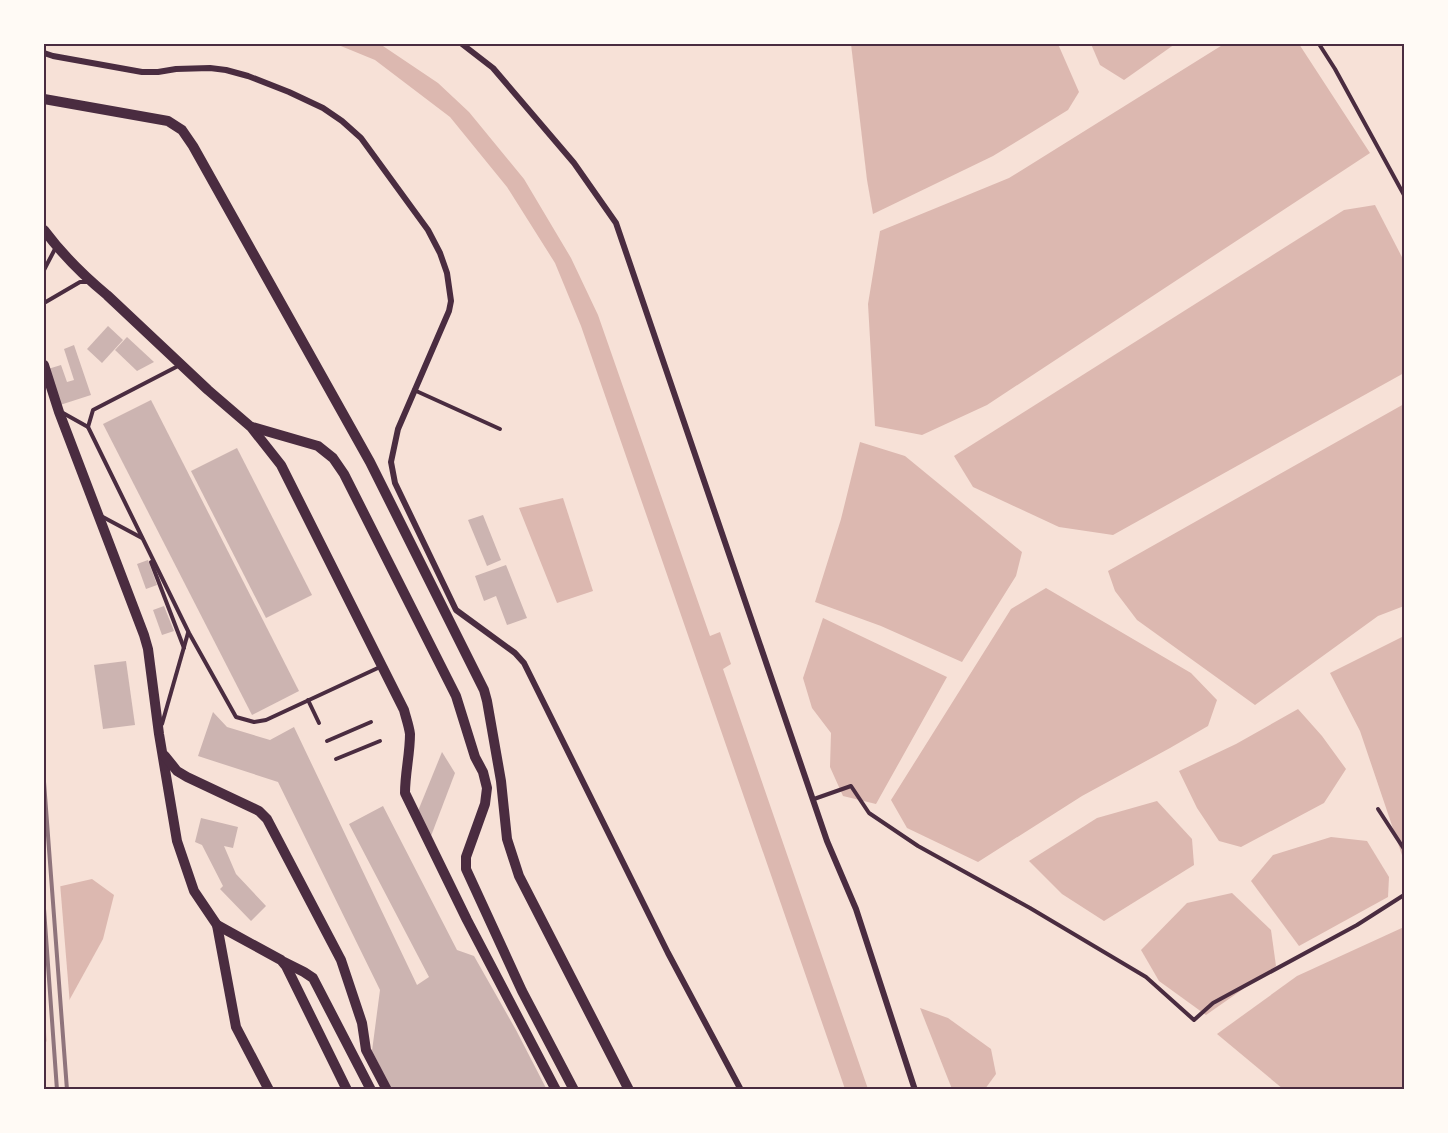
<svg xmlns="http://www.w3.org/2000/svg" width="1448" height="1133" viewBox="0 0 1448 1133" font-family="Barlow,sans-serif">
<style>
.water{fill:#dcb8b0}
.pier{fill:#f7e1d7}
.building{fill:#ccb4b1}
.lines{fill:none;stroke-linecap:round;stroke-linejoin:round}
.service{stroke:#4a2c40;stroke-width:4}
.minor{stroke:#4a2c40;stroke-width:6}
.primary{stroke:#4a2c40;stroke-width:10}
.rail{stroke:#8f747c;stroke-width:4}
.neatline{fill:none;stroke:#4a2c40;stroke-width:2}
</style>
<rect width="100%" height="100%" fill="#f7e1d7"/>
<g class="water">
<path d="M336,44H380L438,83L469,112L524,179L571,258L598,315L710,636L720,632L731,664L723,669L868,1089H845L581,326L555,263L507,187L450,117L375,60Z"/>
<path d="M851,44H1058L1079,92L1068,110L993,156L873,214L867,180Z"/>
<path d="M1091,44H1175L1124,80L1100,65Z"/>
<path d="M1224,44H1299L1370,153L987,405L922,435L875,426L868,304L880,231L1009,178Z"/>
<path d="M1375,205L1404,261V373L1113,535L1059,527L973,487L954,456L1344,210Z"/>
<path d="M1404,404V606L1378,616L1255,705L1137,620L1115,591L1108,571Z"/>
<path d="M860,442L905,456L1022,552L1016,576L962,662L881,626L815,602L841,519Z"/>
<path d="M563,498L593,591L557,603L519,508Z"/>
<path d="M1046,588L1191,673L1217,700L1208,726L1170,748L1082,796L978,862L907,828L891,800L1011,609Z"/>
<path d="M823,618L947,677L876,804L843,796L830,767L831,733L812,708L803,678Z"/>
<path d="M1404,636V861L1360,731L1330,673Z"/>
<path d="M1298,709L1322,736L1346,769L1324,803L1241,847L1219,841L1197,808L1179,771L1236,744Z"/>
<path d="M1157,801L1192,839L1194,865L1104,921L1062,894L1029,861L1097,818Z"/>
<path d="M1331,837L1367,841L1389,877L1388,897L1299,946L1251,881L1273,855Z"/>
<path d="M92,879L114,895L103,939L44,1046V890Z"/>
<path d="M1232,893L1271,930L1276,966L1206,1015L1159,981L1141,950L1187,903Z"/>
<path d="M1404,927V1089H1283L1217,1034L1297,976Z"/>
<path d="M920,1008L948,1018L991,1049L996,1074L985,1089H952Z"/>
</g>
<path class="pier" d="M60,883L70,1005L47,1046L44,1005V887Z"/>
<g class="building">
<path d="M108,326L123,340L102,363L87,349Z"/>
<path d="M127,337L154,362L137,371L115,350Z"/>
<path d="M74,345L91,395L60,405L48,369L61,365L67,382L74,380L64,349Z"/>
<path d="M151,400L299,691L252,715L103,424Z"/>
<path d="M237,448L312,595L266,618L191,471Z"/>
<path d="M483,515L501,560L487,566L468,520Z"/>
<path d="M148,560L157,585L146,589L137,564Z"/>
<path d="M506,565L527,618L507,625L496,596L484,601L475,576Z"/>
<path d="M164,606L174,631L162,635L153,610Z"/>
<path d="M126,661L135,725L103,729L94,665Z"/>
<path d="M213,712L227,727L270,740L294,727L417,985L429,977L349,824L383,806L457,950L474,956L516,1030L547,1090H392L372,1051L380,990L278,782L198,756Z"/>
<path d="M442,752L455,773L431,836L418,811Z"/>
<path d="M201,818L238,827L233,848L224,846L236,874L266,906L251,921L220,889L223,886L202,845L195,842Z"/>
</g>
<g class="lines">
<g class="service">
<path d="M1319,44L1335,69L1404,195"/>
<path d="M44,270L56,247"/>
<path d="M44,303L80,282H88"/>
<path d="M414,390L500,429"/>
<path d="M63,413L88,427L189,633L236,717L254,722L266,720L380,667"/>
<path d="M88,427L93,410L180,365"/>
<path d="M101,516L142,538"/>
<path d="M151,562L184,648"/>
<path d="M308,700L319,723"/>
<path d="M162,724L188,633"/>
<path d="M327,741L371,722"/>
<path d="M336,759L380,741"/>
<path d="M814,799L851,786L869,813L918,846L1030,908L1146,977L1194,1020L1213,1003L1357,925L1404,895"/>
<path d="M1378,809L1404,849"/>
</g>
<g class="minor">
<path d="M462,44L493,68L574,163L616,223L827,841L856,909L915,1090"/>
<path d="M44,53L53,56L142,72H158L176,69L210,68L226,70L248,76L289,92L323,108L342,121L361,138L428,230L440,253L447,273L451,301L449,311L398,429L391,462L395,483L456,610L515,653L524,663L668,953L741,1090"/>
</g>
<g class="primary">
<path d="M44,99L168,121L182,130L193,146L370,462L484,690L487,701L501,781L507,839L519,876L629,1090"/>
<path d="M44,230C62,254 84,276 107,295L208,390L251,427L281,465L404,710C406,718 409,726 410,734C410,754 405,773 405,793L467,920L556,1090"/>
<path d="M44,365L59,412L144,635L148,649L159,734L177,841L194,891L217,925L236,1027L269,1090"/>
<path d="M252,427L318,446L333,458L344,474L456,696L475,757L483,772L487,788L485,804L466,857V869L522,991L574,1090"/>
<path d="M165,756L177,771L187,777L259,811L267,819L341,960L362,1023L366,1050L387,1090"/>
<path d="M217,925L281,960L286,966L347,1090"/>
<path d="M284,962L304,972L313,978L371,1090"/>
</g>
<g class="rail">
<path d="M44,782L67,1090"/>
<path d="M44,909L57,1090"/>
</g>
</g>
<rect width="1448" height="1133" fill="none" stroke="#fffaf5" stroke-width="90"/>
<rect x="45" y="45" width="1358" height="1043" class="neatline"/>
</svg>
